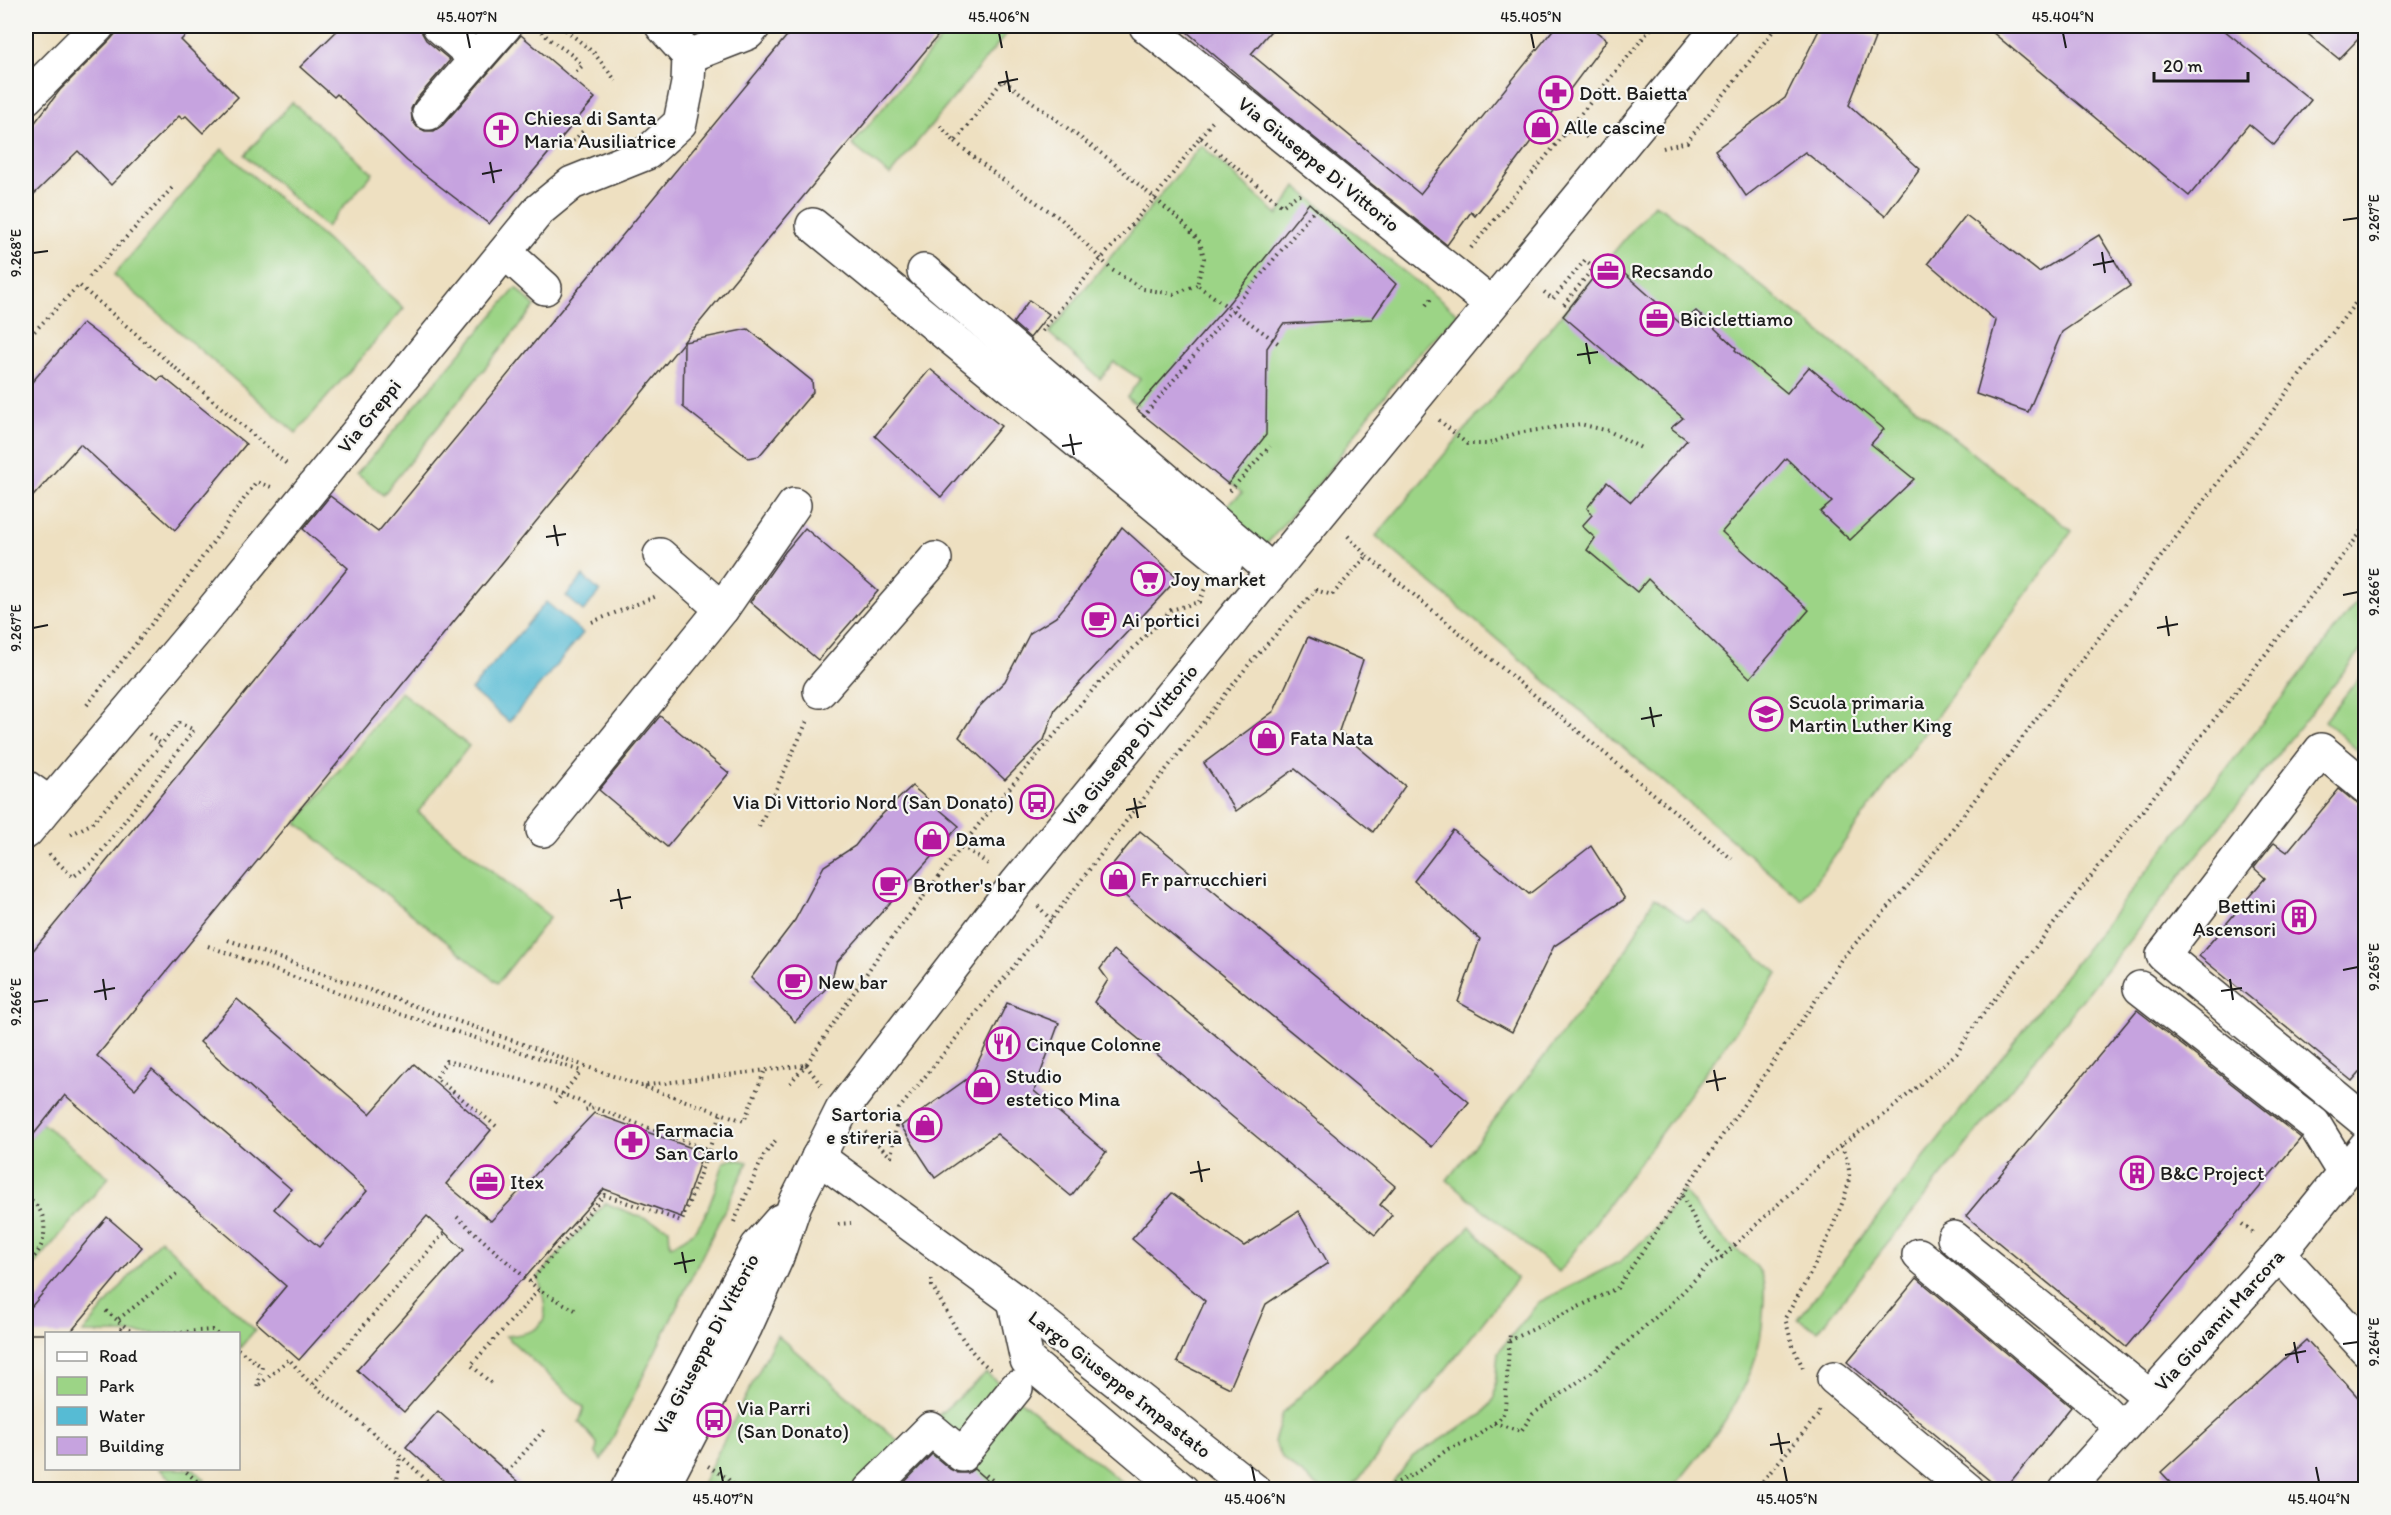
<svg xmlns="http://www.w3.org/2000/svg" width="2391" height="1515" viewBox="0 0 2391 1515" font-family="Itim,sans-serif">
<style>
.green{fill:#9cd486;stroke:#5c7851;stroke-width:1.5}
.water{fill:#56bbd4;stroke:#396c78;stroke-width:1.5}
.building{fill:#c6a3df}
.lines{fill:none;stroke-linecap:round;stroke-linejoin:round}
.minor-casing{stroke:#3c3935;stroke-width:36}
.path{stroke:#3c3935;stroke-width:4;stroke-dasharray:1.5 4.5;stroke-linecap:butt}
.minor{stroke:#fff;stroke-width:33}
.ticks{fill:none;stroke:#1c1c1c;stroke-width:2}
.labels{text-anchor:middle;stroke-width:4.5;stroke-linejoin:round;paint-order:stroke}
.poi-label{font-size:20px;fill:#1c1c1c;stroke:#f6f6f2;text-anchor:start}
.street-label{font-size:20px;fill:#1c1c1c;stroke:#f6f6f2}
.neatline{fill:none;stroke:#1c1c1c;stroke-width:2}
.ticks-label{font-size:15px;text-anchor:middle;fill:#1c1c1c}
</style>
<rect width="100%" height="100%" fill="#f6f6f2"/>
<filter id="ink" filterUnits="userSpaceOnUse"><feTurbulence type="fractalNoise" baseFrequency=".0167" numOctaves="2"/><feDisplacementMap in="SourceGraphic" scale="12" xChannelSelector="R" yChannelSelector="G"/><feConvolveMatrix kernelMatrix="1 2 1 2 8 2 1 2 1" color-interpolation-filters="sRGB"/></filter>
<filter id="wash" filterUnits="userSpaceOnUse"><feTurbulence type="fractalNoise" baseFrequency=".008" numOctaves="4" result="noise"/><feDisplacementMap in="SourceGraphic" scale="24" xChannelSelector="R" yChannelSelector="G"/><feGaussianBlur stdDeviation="1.35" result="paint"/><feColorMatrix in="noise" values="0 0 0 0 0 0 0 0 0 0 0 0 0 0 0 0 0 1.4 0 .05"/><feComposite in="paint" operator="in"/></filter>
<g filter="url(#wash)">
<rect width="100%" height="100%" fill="#eee0c1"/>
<g class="green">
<path d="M952,26H1013L890,175L852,145Z"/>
<path d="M292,102L373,173L326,227L245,155Z"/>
<path d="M1201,145L1278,215L1296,187L1458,314L1415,358L1365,420L1325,476L1265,546L1218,512L1242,493L1127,397L1140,379L1114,362L1100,379L1049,333Z"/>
<path d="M222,149L404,308L296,433L114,275Z"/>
<path d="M1654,204L1665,210L2072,531L1802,900L1376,536Z"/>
<path d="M516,288L535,306L383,495L357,474Z"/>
<path d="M2365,591V645L1818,1331L1798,1319Z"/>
<path d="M2365,670V757L2325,721Z"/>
<path d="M401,692L469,746L418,812L550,917L498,983L297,823Z"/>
<path d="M1654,898L1688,921L1704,911L1778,973L1559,1272L1447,1180L1623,956Z"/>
<path d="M42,1123L109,1177L26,1275V1143Z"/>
<path d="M734,1159L748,1162L602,1460L596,1454L597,1443L579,1422L584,1408L506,1336C552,1332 549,1316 538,1277L605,1203L669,1228L670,1245C707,1235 712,1195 724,1162Z"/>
<path d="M1683,1191C1698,1208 1712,1227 1728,1243C1739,1253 1755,1260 1761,1274C1766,1286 1764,1302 1763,1315C1759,1387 1715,1436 1672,1489H1388L1413,1456L1483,1414L1494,1399L1498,1352L1539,1302L1621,1261L1656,1228Z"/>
<path d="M1470,1226L1517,1279L1351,1489H1322L1283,1459L1274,1442L1283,1413Z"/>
<path d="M160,1239L255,1330L239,1349L238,1334L83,1333Z"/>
<path d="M777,1335L904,1446L986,1373L1130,1489L699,1490Z"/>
<path d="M159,1469H194L205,1480L197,1489H183Z"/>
</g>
<g class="water">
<path d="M583,576L600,592L583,611L566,596Z"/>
<path d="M546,602L583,633L509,722L471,690Z"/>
</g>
<g id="blocks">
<g class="building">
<path d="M122,26H195L181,40L238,97L203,133L186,116L182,119L179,116L111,185L78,151L26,202V134L60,90L111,39Z"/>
<path d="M342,26H421L422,33L426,40L450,60L415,101L411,109L412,120L417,127L425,131H434L443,125L521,35L595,98L489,224L407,161L337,94L334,97L300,67Z"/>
<path d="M795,26H946L787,216L97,1056L135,1089L152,1069L291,1189L274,1209L319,1247L367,1191L200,1042L237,999L370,1114L414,1064L491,1130L446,1184L491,1221L594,1113L703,1152L681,1217L604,1189L523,1280L520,1281L404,1412L357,1370L464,1250L427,1216L299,1360L256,1322L286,1286L65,1095L26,1144V959L348,568L303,529L330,496L378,532Z"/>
<path d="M1180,26H1275L1251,54L1420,194L1556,26H1589L1607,40L1475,216L1471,212L1447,245L1265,98Z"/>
<path d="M1821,26H1841L1875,38L1849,105L1920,169L1885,216L1805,152L1746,196L1715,150L1785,98Z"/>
<path d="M1985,26H2219L2311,100L2274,145L2249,124L2189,196Z"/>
<path d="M2298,26H2366V31L2339,59Z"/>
<path d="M1309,203L1396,284L1372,319L1283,324L1267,348L1266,435L1228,484L1136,409L1224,309Z"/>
<path d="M1966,215L2039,272L2099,235L2130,286L2062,332L2028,412L1976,394L1996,321L1928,263Z"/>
<path d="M1608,259L1681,324L1696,311L1736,348L1735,350L1787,393L1809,367L1884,429L1871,444L1914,479L1850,540L1820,512L1832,502L1786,458L1722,532L1809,610L1750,678L1648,579L1637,592L1587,550L1595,538L1582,526L1592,515L1587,508L1607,482L1631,502L1687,440L1671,428L1683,418L1563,316Z"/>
<path d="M1029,300L1049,314L1030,338L1013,323Z"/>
<path d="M83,323L158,380L162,376L246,444L175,530L80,444L26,504V389Z"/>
<path d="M748,329L812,381L813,392L759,456L748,458L683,407L684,342Z"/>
<path d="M930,369L1001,426L941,497L875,436Z"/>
<path d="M1122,527L1178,578L1055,709L1044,740L1005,780L959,737L977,709L1005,681L1030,633L1056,617L1076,593Z"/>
<path d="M805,528L878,591L818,660L750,602L785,552Z"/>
<path d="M1308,637L1363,660L1339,731L1405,786L1373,832L1295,769L1236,811L1204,763L1274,711Z"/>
<path d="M660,716L729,773L667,847L599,790Z"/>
<path d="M912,786L959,826L836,963L831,983L795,1022L751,978L795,920L824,866L855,846L872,824Z"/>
<path d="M2339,789L2355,802L2366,805V1065L2352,1081L2199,956L2265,878L2254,868L2272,845L2274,843L2287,852Z"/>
<path d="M1453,830L1529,894L1591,846L1625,899L1554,946L1512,1032L1458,1002L1480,939L1414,881Z"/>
<path d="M1140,831L1469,1102L1432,1147L1102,877Z"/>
<path d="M1114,950L1395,1186L1380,1205L1392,1215L1375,1235L1094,1002L1108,980L1100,969Z"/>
<path d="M1007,1003L1059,1023L1034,1091L1106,1152L1071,1196L997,1134L935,1178L901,1126L971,1076Z"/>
<path d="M2137,1010L2301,1138L2126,1347L1966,1216Z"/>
<path d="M1172,1193L1244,1246L1298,1211L1328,1263L1266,1304L1230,1388L1177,1362L1205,1301L1132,1239Z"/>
<path d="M107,1217L142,1247L69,1334H26V1313Z"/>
<path d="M1917,1278L2071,1407L2004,1490H2001L1847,1362Z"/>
<path d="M2306,1340L2366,1406V1490H2178L2161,1472Z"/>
<path d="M438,1411L527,1490H454L406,1447Z"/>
<path d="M932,1454L950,1469L958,1473H968L974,1469L998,1490H897Z"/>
</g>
</g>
</g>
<g filter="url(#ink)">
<use href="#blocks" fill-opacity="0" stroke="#3c3935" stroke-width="1.5"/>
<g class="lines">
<g class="minor-casing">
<g id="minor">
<path d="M439,26L476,58"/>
<path d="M662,26L689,56"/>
<path d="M1146,26L1491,304"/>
<path d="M689,56L748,33L754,26"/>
<path d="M26,98L98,26"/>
<path d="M429,113L505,26"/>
<path d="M813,225L1226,563"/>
<path d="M505,252L545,288"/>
<path d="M924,271L1272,571"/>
<path d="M660,555L722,609"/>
<path d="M820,691L935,559"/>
<path d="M26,787L49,803"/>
<path d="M2366,787L2321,750L2163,955L2366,1122"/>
<path d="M543,830L722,609L794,505"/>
<path d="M26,832L198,628L539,210L572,183L647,153L680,123L688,83L689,56"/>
<path d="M2140,988L2314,1124L2344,1173"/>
<path d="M818,1157L1014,1300L1254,1490"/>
<path d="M1954,1238L2150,1397"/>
<path d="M2279,1254L2366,1349"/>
<path d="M1919,1255L2099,1406L2121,1428"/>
<path d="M1014,1300L1027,1360L1182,1490"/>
<path d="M1834,1378L1968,1490"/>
<path d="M627,1490L757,1247L780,1221"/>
<path d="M661,1490L745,1328L777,1257L795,1204L842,1110L1016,884L1720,26"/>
<path d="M870,1490L931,1429L962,1455L1016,1388"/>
<path d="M2066,1490L2279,1254L2366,1146"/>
</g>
</g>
<g class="path">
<path d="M539,26C546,43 571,49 582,66L574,74"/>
<path d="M561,26L594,53L616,81"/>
<path d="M940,126L955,142L1003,80L1110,160L1182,222L1200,242L1204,258L1197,285L1278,343"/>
<path d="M1571,126L1588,138"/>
<path d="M1200,137L1213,121"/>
<path d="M955,142L999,177L1061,219L1112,270L1143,289L1174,294L1197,285"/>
<path d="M1663,148L1687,142L1773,31V26"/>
<path d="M565,150L583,131"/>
<path d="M1471,248L1653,26"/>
<path d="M89,277L174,186"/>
<path d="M1544,292L1553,299L1585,260L1594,267L1562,307"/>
<path d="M1426,305L1433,296"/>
<path d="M1042,331L1101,259L1154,199L1200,137L1282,206L1297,195H1303"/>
<path d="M26,340L79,285L289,466"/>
<path d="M1143,417L1318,206"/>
<path d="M1439,420L1467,444H1488L1517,433L1580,424L1609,431L1641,448"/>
<path d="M1230,491L1270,446"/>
<path d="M1367,556L1732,859"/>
<path d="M592,622L657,596"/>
<path d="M87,705L184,583L256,482L271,487"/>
<path d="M149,734L160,743"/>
<path d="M759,827L808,719"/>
<path d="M962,846L991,866"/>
<path d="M49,854L73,877L94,861L194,730L179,723L130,782L91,824L68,836"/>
<path d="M1038,906L1051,920"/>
<path d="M228,940L641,1086L806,1065L878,956L979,824L1096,686L1171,610L1199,602L1206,586"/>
<path d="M208,946L371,1005L581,1071"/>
<path d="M790,1083L806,1065L821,1085"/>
<path d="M645,1087L744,1121L765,1070"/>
<path d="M555,1103L581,1071"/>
<path d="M496,1126L436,1078L446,1061C497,1072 547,1085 594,1108"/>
<path d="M865,1132L890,1156"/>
<path d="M709,1150L721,1113"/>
<path d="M891,1157L899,1109L1051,920L1146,795L1250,663L1316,590L1332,595L1367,556L1346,534"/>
<path d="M1682,1196L1703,1235L1722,1257"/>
<path d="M26,1199C47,1205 49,1237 37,1253C35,1257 29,1260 26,1262"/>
<path d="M468,1203L470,1200"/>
<path d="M457,1217L539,1290"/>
<path d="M734,1222L764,1155L776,1140"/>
<path d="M838,1224L851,1223"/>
<path d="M2242,1224L2255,1234"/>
<path d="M932,1279V1286C949,1315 964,1349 990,1369"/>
<path d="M530,1282L604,1195L682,1221L709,1150L595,1108L584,1110"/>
<path d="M106,1311L117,1320"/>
<path d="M169,1333L212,1330L217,1334"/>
<path d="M117,1334L124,1325"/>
<path d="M134,1334L117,1320L177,1274"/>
<path d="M158,1334L169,1333"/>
<path d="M1509,1341L1617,1288L1818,997L1842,958L1914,879L2366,289"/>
<path d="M238,1349L262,1367L257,1387L289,1359L305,1378L400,1455L437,1490"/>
<path d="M1803,1368L1792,1344L1785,1318C1806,1283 1824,1250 1838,1213C1843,1202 1848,1189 1849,1177C1850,1166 1845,1155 1841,1145"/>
<path d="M491,1383L471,1365L539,1290L575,1310"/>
<path d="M313,1384L445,1232"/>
<path d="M1494,1423L1521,1431L1533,1414L1596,1369L1671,1304L1709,1265L1722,1257L1841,1145L1884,1115L1957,1053L1976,1023L2366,526"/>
<path d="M708,1466L727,1478L738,1490"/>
<path d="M182,1468L207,1490"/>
<path d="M507,1472L544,1430"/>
<path d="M986,1475L1004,1490"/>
<path d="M396,1490L400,1456"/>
<path d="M1382,1490L1416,1473L1448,1449L1472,1440L1502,1417L1505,1409L1510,1332"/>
<path d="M1755,1490L1820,1413L1818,1409"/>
</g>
<use href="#minor" class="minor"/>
</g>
</g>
<path class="ticks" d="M467,33L470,48M999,33L1002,48M1531,33L1534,48M2063,33L2066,48M1006,71L1010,92M998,83L1018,79M490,162L494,183M482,174L502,170M2343,220L2358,218M2102,252L2105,273M33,253L48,251M2093,265L2114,261M1586,343L1590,364M1577,355L1598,352M1070,434L1074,455M1062,446L1082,443M554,525L558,546M546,537L566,534M2343,595L2358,592M2166,616L2169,636M33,628L48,625M2157,628L2178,624M1650,707L1654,727M1641,719L1662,715M1134,798L1138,818M1126,810L1146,806M618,889L622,909M610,901L631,897M2343,970L2358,967M103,979L106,1000M2230,979L2233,1000M2221,991L2242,988M94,992L115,988M33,1002L48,1000M1714,1070L1718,1091M1706,1082L1726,1078M1198,1161L1202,1182M1190,1173L1210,1169M682,1252L686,1273M674,1264L695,1260M2294,1342L2298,1363M2343,1344L2358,1342M2285,1355L2306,1351M1778,1433L1782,1454M1770,1445L1790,1442M720,1467L723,1482M1252,1467L1255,1482M1784,1467L1787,1482M2316,1467L2319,1482"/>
<defs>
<g id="pharmacy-ring" transform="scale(1.725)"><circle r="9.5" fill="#f6f6f2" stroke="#b5179e" stroke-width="1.5"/><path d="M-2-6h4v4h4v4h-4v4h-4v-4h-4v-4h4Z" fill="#b5179e"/></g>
<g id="shop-ring" transform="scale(1.725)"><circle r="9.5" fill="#f6f6f2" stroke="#b5179e" stroke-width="1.5"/><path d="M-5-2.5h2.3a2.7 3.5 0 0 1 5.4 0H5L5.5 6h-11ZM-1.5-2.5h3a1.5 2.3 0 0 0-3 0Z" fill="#b5179e"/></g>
<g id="church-ring" transform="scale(1.725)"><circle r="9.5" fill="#f6f6f2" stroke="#b5179e" stroke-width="1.5"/><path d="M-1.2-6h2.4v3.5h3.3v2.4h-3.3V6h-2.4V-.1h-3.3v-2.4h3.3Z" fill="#b5179e"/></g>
<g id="office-ring" transform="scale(1.725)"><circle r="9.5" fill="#f6f6f2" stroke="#b5179e" stroke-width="1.5"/><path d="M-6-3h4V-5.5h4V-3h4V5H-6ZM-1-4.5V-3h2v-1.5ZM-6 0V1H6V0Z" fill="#b5179e"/></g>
<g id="supermarket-ring" transform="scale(1.725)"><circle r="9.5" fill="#f6f6f2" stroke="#b5179e" stroke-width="1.5"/><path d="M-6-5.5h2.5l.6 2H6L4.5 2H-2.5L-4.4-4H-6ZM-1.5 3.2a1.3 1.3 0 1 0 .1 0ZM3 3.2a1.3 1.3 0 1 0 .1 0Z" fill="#b5179e"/></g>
<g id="cafe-ring" transform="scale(1.725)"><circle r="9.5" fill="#f6f6f2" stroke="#b5179e" stroke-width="1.5"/><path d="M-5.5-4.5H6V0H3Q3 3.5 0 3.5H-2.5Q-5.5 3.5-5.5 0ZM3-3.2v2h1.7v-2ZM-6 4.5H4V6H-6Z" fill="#b5179e"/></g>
<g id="school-ring" transform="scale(1.725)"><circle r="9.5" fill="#f6f6f2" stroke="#b5179e" stroke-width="1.5"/><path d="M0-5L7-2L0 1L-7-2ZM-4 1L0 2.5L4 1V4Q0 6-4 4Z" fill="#b5179e"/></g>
<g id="bus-ring" transform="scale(1.725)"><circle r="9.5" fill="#f6f6f2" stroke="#b5179e" stroke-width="1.5"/><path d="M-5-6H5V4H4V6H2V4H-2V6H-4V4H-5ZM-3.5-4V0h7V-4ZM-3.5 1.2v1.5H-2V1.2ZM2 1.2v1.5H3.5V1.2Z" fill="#b5179e"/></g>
<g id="building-ring" transform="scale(1.725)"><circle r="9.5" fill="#f6f6f2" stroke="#b5179e" stroke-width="1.5"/><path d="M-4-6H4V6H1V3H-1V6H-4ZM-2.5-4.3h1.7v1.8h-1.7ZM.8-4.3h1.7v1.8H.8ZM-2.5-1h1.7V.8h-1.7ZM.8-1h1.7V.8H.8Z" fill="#b5179e"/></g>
<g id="restaurant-ring" transform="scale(1.725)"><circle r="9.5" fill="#f6f6f2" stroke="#b5179e" stroke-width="1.5"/><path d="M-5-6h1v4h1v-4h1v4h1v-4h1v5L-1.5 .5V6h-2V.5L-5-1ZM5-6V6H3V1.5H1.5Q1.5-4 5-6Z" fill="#b5179e"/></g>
</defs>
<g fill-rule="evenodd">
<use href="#pharmacy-ring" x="1556" y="93"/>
<use href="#shop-ring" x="1541" y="127"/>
<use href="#church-ring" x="501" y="130"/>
<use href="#office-ring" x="1608" y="271"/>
<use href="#office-ring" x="1657" y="319"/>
<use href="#supermarket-ring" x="1148" y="579"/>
<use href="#cafe-ring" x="1099" y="620"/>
<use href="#school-ring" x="1766" y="714"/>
<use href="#shop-ring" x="1267" y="738"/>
<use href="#bus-ring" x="1037" y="802"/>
<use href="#shop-ring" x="932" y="839"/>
<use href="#shop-ring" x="1118" y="879"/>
<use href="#cafe-ring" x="890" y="885"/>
<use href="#building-ring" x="2299" y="917"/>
<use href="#cafe-ring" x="795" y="982"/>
<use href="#restaurant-ring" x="1003" y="1044"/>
<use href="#shop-ring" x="983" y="1087"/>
<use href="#shop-ring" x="925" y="1125"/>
<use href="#pharmacy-ring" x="632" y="1142"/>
<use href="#building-ring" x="2137" y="1173"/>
<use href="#office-ring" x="487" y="1182"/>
<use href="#bus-ring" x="714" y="1420"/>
</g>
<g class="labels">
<g class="poi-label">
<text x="1579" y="100">Dott. Baietta</text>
<text x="524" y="125">Chiesa di Santa<tspan x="524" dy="23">Maria Ausiliatrice</tspan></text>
<text x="1564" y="134">Alle cascine</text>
<text x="1631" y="278">Recsando</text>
<text x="1680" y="326">Biciclettiamo</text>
<text x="1171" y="586">Joy market</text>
<text x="1122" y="627">Ai portici</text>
<text x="1789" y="709">Scuola primaria<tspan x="1789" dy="23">Martin Luther King</tspan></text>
<text x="1290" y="745">Fata Nata</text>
<text x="1014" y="809" text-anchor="end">Via Di Vittorio Nord (San Donato)</text>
<text x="955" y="846">Dama</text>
<text x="1141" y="886">Fr parrucchieri</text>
<text x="913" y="892">Brother's bar</text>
<text x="2276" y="913" text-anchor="end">Bettini<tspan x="2276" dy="23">Ascensori</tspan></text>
<text x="818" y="989">New bar</text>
<text x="1026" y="1051">Cinque Colonne</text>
<text x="1006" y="1083">Studio<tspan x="1006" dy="23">estetico Mina</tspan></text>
<text x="902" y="1121" text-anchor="end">Sartoria<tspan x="902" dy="23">e stireria</tspan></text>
<text x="655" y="1137">Farmacia<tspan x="655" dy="23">San Carlo</tspan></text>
<text x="2160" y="1180">B&amp;C Project</text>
<text x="510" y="1189">Itex</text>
<text x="737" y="1415">Via Parri<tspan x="737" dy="23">(San Donato)</tspan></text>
</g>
<g class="street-label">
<text transform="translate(1319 164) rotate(39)" y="7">Via Giuseppe Di Vittorio</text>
<text transform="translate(369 416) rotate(-51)" y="7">Via Greppi</text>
<text transform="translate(1130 745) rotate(-51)" y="7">Via Giuseppe Di Vittorio</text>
<text transform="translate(2219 1320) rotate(-48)" y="7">Via Giovanni Marcora</text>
<text transform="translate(706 1344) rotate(-62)" y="7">Via Giuseppe Di Vittorio</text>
<text transform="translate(1120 1384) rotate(38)" y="7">Largo Giuseppe Impastato</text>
</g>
</g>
<rect width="2391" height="1515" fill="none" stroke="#f6f6f2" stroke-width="66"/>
<rect x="45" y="1332" width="195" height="138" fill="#f6f6f2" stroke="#9f9f9c" stroke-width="1.5"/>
<rect x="57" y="1352" width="30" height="9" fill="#ffffff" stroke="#9f9f9c" stroke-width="1.5"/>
<text x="99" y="1362" font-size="18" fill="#1c1c1c">Road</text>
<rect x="57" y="1377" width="30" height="18" fill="#9cd486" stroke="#9f9f9c" stroke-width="1.5"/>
<text x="99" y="1392" font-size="18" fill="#1c1c1c">Park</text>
<rect x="57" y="1407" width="30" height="18" fill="#56bbd4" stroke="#9f9f9c" stroke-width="1.5"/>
<text x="99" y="1422" font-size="18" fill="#1c1c1c">Water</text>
<rect x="57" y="1437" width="30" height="18" fill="#c6a3df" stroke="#9f9f9c" stroke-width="1.5"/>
<text x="99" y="1452" font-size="18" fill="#1c1c1c">Building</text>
<path d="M2154 72v9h94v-9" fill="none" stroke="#1c1c1c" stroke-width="3"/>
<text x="2163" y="72" font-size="18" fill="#1c1c1c" stroke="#f6f6f2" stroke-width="4.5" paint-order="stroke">20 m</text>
<rect x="33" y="33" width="2325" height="1449" class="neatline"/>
<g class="ticks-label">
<text x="467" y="22">45.407°N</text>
<text x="999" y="22">45.406°N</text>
<text x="1531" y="22">45.405°N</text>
<text x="2063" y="22">45.404°N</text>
<text transform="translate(2374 218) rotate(-90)" y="5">9.267°E</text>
<text transform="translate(16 253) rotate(-90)" y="5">9.268°E</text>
<text transform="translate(2374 592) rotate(-90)" y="5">9.266°E</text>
<text transform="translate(16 628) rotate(-90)" y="5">9.267°E</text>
<text transform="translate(2374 967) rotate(-90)" y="5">9.265°E</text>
<text transform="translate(16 1002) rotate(-90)" y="5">9.266°E</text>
<text transform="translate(2374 1342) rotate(-90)" y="5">9.264°E</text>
<text x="723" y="1504">45.407°N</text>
<text x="1255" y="1504">45.406°N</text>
<text x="1787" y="1504">45.405°N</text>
<text x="2319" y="1504">45.404°N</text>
</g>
</svg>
